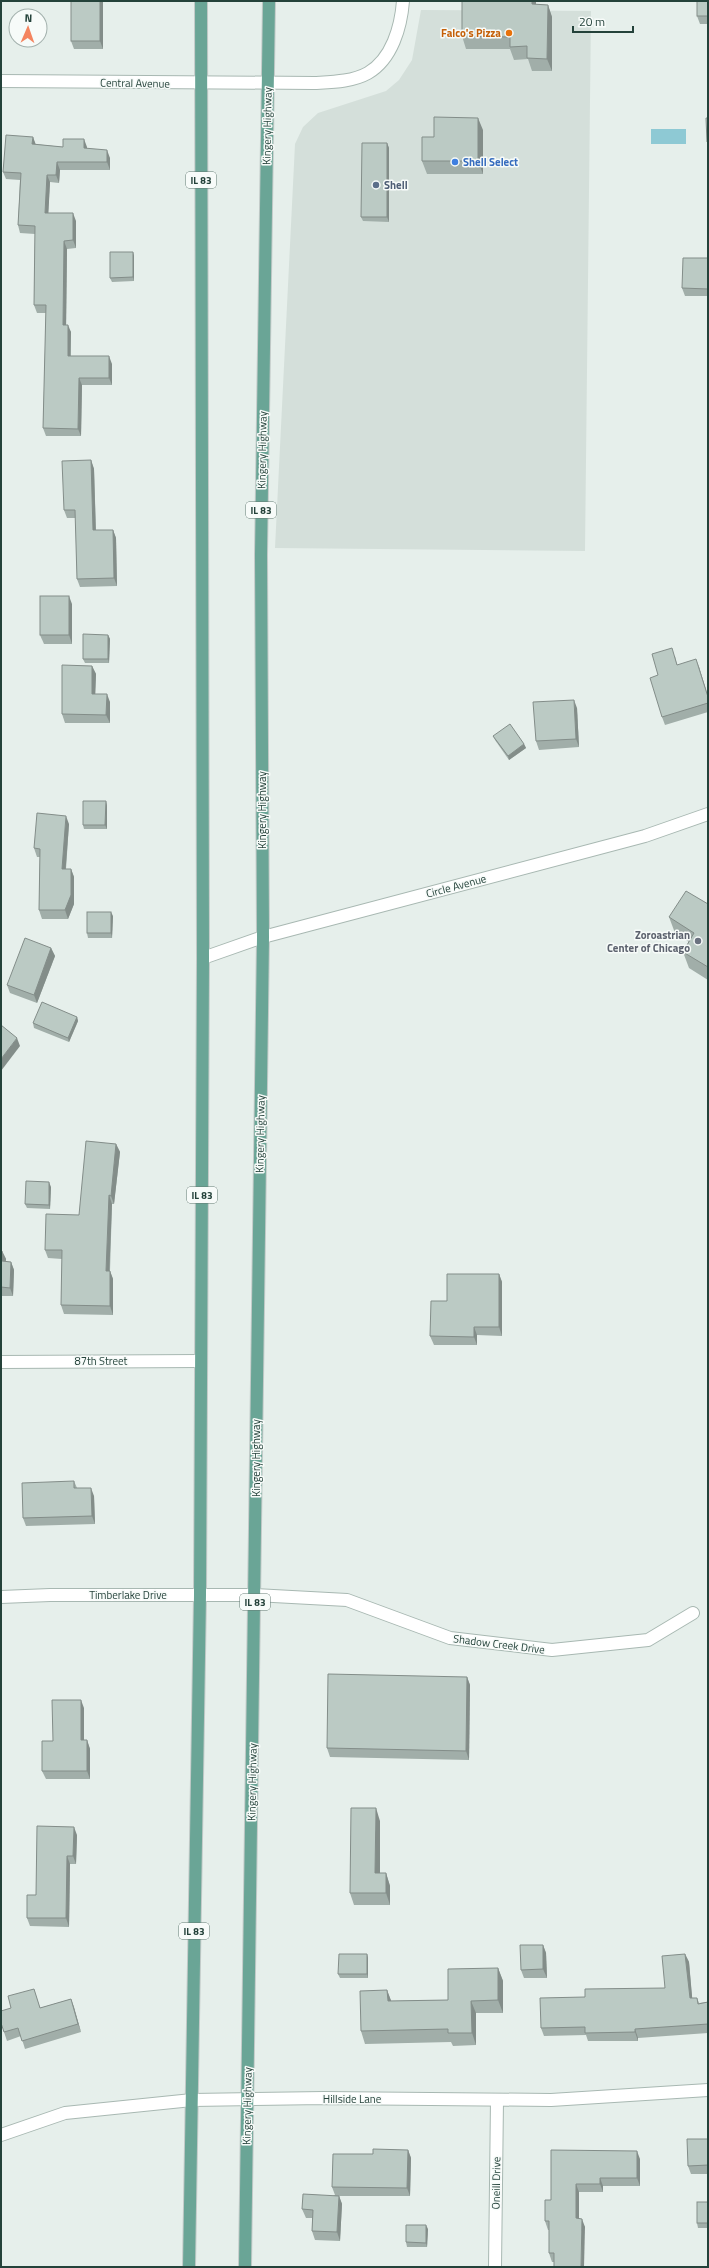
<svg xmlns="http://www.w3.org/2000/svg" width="709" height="2268" viewBox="0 0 709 2268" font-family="'Titillium Web',sans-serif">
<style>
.built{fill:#d4dfda}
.water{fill:#8ec9d4}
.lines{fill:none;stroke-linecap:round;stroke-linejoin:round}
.minor-casing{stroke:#a8b8b2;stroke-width:14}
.primary-casing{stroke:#c2cac8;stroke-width:14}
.minor{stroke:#fff;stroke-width:12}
.primary{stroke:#6aa596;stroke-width:12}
.wall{fill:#a1aea9}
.shaded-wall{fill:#838d89}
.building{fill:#bbcac4;stroke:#838d89}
.food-dot{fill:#e8710a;stroke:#f7fbf9;stroke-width:1.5}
.shop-dot{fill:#3f7fe0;stroke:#f7fbf9;stroke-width:1.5}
.service-dot{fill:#5c6f8a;stroke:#f7fbf9;stroke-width:1.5}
.worship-dot{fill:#6b7280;stroke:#f7fbf9;stroke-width:1.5}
.labels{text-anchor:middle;stroke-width:3;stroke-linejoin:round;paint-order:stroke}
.shield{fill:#f7fbf9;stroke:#637a73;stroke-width:1}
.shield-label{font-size:10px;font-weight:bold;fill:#24423a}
.food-label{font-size:11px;font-weight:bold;fill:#c56008;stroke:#f7fbf9;text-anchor:end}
.street-label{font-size:11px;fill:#24423a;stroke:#f7fbf9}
.shop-label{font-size:11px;font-weight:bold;fill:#366cbe;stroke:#f7fbf9;text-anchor:start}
.service-label{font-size:11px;font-weight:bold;fill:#4e5e75;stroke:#f7fbf9;text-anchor:start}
.worship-label{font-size:11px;font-weight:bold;fill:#5b616d;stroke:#f7fbf9;text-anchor:end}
</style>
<rect width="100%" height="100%" fill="#e6efeb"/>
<path class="built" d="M421,10L591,11L585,551L275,548L295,144L303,127L318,113L386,91L399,80L412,60Z"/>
<rect class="water" x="651" y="129" width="35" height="15"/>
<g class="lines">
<g class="minor-casing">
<g id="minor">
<path d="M1,81L314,83C331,82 352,82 368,73C392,59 401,27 403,1"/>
<path d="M203,958L263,937L645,836L708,814"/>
<path d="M1,1362L201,1361"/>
<path d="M1,1597L50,1595H255L347,1600L450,1638L552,1650L648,1640L693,1613"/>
<path d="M1,2135L65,2113L192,2100L324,2098L551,2100L708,2090"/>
<path d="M495,2267L497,2100"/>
</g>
</g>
<g class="primary-casing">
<g id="primary">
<path d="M189,2267L200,1595L203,958L201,1"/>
<path d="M245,2267L263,937L261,555L269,1"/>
</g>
</g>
<use href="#minor" class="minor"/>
<use href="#primary" class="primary"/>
</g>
<g class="wall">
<path d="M71,1H103V49H74L71,41Z"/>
<path d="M462,1H536V4L548,5L552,17V71H532L528,59L514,60L510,49H466L462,36Z"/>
<path d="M708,1V24H700L697,16Z"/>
<path d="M483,130V174H427L422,161L434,137Z"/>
<path d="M33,137L35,144L63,147H87V148L110,158V170H60L59,183L50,182L48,213L76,221V248L67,249L66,325L71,332V356L112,364V385H82L81,436H46L43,428L46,313H37L34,305L35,234L20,233L18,225L20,180L6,179L3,172Z"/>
<path d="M387,143L389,148V222L363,221L361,217Z"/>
<path d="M133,252L134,256V281L112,282L110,278Z"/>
<path d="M708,258V296H685L682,288Z"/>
<path d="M91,460L94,469L96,530H113L116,538L117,586L80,587L77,579L76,518H67L64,510Z"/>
<path d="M72,604V644H44L40,635Z"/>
<path d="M108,635L110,639L109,663H85L83,659Z"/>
<path d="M675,656L677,665L699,667L708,696V712L665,725L662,717L658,675Z"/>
<path d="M92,666L96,674L95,694L110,702V723H65L62,714Z"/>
<path d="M577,708L579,747L539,750L536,741Z"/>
<path d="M493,736L524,744L526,748L509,760L495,740Z"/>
<path d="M106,801L107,806V829H84L83,825Z"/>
<path d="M69,824L66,869H71L74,877V904L68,919H42L39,910L40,857H37L34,848Z"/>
<path d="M708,904V980L689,968L683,952L689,942L675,933L669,917Z"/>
<path d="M113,916L112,938H88L87,933Z"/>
<path d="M51,948L55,956L37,1003L10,993L7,985Z"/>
<path d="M77,1017L78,1021L69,1042L34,1028L33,1023Z"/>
<path d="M116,1144L120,1152L114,1204H112L110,1271L113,1279V1315L64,1314L61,1305L62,1259L48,1258L45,1250L79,1215Z"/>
<path d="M51,1187L50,1209L27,1208L25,1204Z"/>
<path d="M1,1251H2L6,1259L5,1262H11L14,1270L13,1296H1Z"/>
<path d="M499,1274L502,1282V1336L477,1335V1345H434L430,1336L447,1301Z"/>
<path d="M74,1481L77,1488L94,1496L95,1524L26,1526L23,1518Z"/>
<path d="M467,1677L470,1685L469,1760L330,1757L327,1748Z"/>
<path d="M84,1708V1740H87L90,1749V1779H46L42,1771L53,1741Z"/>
<path d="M380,1821V1873H386L390,1886V1905H354L350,1893Z"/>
<path d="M77,1835L76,1864H70L69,1927L30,1926L27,1918L36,1895Z"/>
<path d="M543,1945L546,1953L547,1978H524L521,1970Z"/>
<path d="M367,1954L368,1958V1978H340L338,1974Z"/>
<path d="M685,1954L689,1962L692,1998H697L699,2003L708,2002V2033L638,2038V2041H588L586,2035L544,2036L541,2028L585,1997L665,1988Z"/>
<path d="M498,1968L503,1981V2013H476V2045L453,2046L451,2042L365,2044L361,2031L387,1990L391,2001L448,2000Z"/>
<path d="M34,1989L40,2008L71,1999L81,2032L25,2049L21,2036L7,2041L4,2032L11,2008Z"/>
<path d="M708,2139V2174H691L688,2166Z"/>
<path d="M408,2150L411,2158L410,2196H339L342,2204L340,2241L315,2240L312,2231V2218H306L302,2209L335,2195L332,2187L373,2154Z"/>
<path d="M551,2150L640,2159V2186H603V2192H579V2218L585,2227L554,2262H552L549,2253V2230H548L545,2221L551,2200Z"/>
<path d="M708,2202V2228H698L697,2223Z"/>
<path d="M428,2229L427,2247H407L406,2242Z"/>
</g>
<g class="shaded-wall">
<path d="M100,1H103V49L100,41Z"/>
<path d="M532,1H536V17L532,4Z"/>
<path d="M548,5L552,17V71L547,59Z"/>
<path d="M478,118L483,130V174L478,161Z"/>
<path d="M33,137L36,145L32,144Z"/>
<path d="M84,139L87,147V156L84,148Z"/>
<path d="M387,143L389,148V222L387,217Z"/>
<path d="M107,150L110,158V170L107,162Z"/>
<path d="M57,162L60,170L59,183L56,175Z"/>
<path d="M47,175L50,182L48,221L45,213Z"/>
<path d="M73,213L76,221V248L73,240Z"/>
<path d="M64,241L67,249L66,332L63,325Z"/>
<path d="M133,252L134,256V281L133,277Z"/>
<path d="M68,325L71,332L70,364L68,356Z"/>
<path d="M109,356L112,364V385L109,378Z"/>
<path d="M79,378L82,385L81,436L78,429Z"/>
<path d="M91,460L94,469L96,538L93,530Z"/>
<path d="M113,530L116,538L117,586L114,578Z"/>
<path d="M69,596L72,604V644L69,635Z"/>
<path d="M108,635L110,639L109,663L108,659Z"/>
<path d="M696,659L699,667L708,697Z"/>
<path d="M92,666L96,674L95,702L92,694Z"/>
<path d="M107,694L110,702V723L106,715Z"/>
<path d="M574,700L577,708L579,747L576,739Z"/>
<path d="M524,744L526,748L509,760L508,756Z"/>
<path d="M106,801L107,806V829L105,825Z"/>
<path d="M66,816L69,824L65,877L62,869Z"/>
<path d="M71,869L74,877V904L68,919L65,910Z"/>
<path d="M111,912L113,916L112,938L111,933Z"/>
<path d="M51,948L55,956L37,1003L34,995Z"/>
<path d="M77,1017L78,1021L69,1042L68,1038Z"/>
<path d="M17,1038L20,1046L1,1071V1059Z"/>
<path d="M116,1144L120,1152L114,1204L111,1196Z"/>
<path d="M49,1182L51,1187L50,1209L49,1205Z"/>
<path d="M109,1195L112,1204L109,1279L106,1271Z"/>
<path d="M2,1251L6,1259L5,1270L2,1261Z"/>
<path d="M11,1262L14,1270L13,1296L10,1288Z"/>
<path d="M110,1271L113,1279V1315L110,1306Z"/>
<path d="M499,1274L502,1282V1336L499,1327Z"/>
<path d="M474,1327L477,1335V1345L474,1337Z"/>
<path d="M91,1488L94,1496L95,1524L92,1516Z"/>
<path d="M467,1677L470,1685L469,1760L466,1751Z"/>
<path d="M81,1700L84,1708V1749L81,1740Z"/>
<path d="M87,1740L90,1749V1779L87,1771Z"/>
<path d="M376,1808L380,1821V1886L375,1873Z"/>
<path d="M74,1827L77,1835L76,1864L73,1856Z"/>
<path d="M67,1856L70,1864L69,1927L66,1918Z"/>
<path d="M386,1873L390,1886V1905L386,1893Z"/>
<path d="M543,1945L546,1953L547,1978L543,1969Z"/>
<path d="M367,1954L368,1958V1978L367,1974Z"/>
<path d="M685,1954L689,1962L693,2007L690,1998Z"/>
<path d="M498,1968L503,1981V2013L498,2000Z"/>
<path d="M387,1990L392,2003L388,2001Z"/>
<path d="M71,1999L74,2007L81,2032L78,2024Z"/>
<path d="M471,2001L476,2013V2045L472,2033Z"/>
<path d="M635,2029L638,2038V2041L635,2032Z"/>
<path d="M408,2150L411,2158L410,2196L407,2188Z"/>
<path d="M637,2151L640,2159V2186L637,2178Z"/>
<path d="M600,2178L603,2186V2192L600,2184Z"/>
<path d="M576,2184L579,2192V2227L576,2218Z"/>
<path d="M339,2196L342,2204L340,2241L337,2232Z"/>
<path d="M582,2219L585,2227L584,2267H581Z"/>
<path d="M426,2225L428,2229L427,2247L426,2243Z"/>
</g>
<g class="building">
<rect x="71" y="1" width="29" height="40"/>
<path d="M462,1H532V4L548,5L547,59L527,58V46L510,47V37L462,36Z"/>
<rect x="697" y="1" width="11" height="15"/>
<path d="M434,117L478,118V161H422V137H434Z"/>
<path d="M706,118H708V142H707Z"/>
<path d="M6,135L33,137L32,144L63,147V139H84V148L107,150V162H57L56,175H47L45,213H73V240L64,241L63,325H68V356H109V378H79L78,429L43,428L46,305H34L35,226L18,225L21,173L3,172Z"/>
<path d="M362,143H387V217H361Z"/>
<path d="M110,252H133V277L110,278Z"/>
<path d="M683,258H708V289L682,288Z"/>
<path d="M91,460L93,530H113L114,578L77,579L75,510H64L62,461Z"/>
<rect x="40" y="596" width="29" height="39"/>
<path d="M83,634L108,635V659H83Z"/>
<path d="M672,648L677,665L696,659L708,697V703L662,717L650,678L658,675L652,654Z"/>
<path d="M62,665L92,666V694H107L106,715L62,714Z"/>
<path d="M574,700L576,739L536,741L533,702Z"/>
<path d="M510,724L524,744L508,756L493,736Z"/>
<path d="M83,801H106L105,825H83Z"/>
<path d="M37,813L66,816L62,869H71V895L65,910H39L40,849L34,848Z"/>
<path d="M686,891L708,904V967L683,952L694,933L669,917Z"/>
<rect x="87" y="912" width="24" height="21"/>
<path d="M25,938L51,948L34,995L7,985Z"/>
<path d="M42,1002L77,1017L68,1038L33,1023Z"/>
<path d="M1,1025L17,1038L1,1059Z"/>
<path d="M86,1141L116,1144L111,1196L109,1195L106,1271H110V1306L61,1305L62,1250H45L46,1214L79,1215Z"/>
<path d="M26,1181L49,1182V1205L25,1204Z"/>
<path d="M1,1251H2V1261L11,1262L10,1288L1,1287Z"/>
<path d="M447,1274H499V1327H474V1337L430,1336L431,1301H447Z"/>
<path d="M74,1481V1488H91L92,1516L23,1518L22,1483Z"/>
<path d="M328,1674L467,1677L466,1751L327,1748Z"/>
<path d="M52,1700H81V1740H87V1771H42V1741H53Z"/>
<path d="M351,1808H376L375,1873H386V1893H350Z"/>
<path d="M37,1826L74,1827L73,1856H67L66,1918H27V1895H36Z"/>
<path d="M520,1945H543V1969L521,1970Z"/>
<path d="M339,1954H367V1974H338Z"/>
<path d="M685,1954L690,1998H697L698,2004L708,2002V2024L635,2029V2032L585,2033V2027L541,2028L540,1998L585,1997V1989L665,1988L662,1956Z"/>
<path d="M498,1968V2000L471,2001L472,2033H448V2029L361,2031L360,1991L387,1990L388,2001L448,2000V1969Z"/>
<path d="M34,1989L40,2008L71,1999L78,2024L22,2041L18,2028L4,2032L1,2023V2011L11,2008L8,1996Z"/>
<path d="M687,2139H708V2165L688,2166Z"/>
<path d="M373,2149L408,2150L407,2188L332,2187L333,2154H373Z"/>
<path d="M551,2150L637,2151V2178H600V2184H576V2218L582,2219L581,2267H554V2253H549V2221H545V2200H551Z"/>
<path d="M303,2194L339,2196L337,2232L312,2231L313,2210L302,2209Z"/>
<rect x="697" y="2202" width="11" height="21"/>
<path d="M406,2225H426V2243L406,2242Z"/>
</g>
<circle class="food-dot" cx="509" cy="33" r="4"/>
<circle class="shop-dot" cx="455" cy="162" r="4"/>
<circle class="service-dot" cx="376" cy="185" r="4"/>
<circle class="worship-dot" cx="698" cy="941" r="4"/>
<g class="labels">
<g class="shield">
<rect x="186" y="172" width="30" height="16" rx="3"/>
<rect x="246" y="502" width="30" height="16" rx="3"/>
<rect x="187" y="1187" width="30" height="16" rx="3"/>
<rect x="240" y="1594" width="30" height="16" rx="3"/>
<rect x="179" y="1923" width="30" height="16" rx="3"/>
</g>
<g class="shield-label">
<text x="201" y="184">IL 83</text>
<text x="261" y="514">IL 83</text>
<text x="202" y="1199">IL 83</text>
<text x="255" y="1606">IL 83</text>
<text x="194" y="1935">IL 83</text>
</g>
<g class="food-label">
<text x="501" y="37">Falco's Pizza</text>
</g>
<g class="street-label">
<text transform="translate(135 83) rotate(1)" y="4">Central Avenue</text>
<text transform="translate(267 126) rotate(-89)" y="4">Kingery Highway</text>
<text transform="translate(262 450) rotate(-89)" y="4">Kingery Highway</text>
<text transform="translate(262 810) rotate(-90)" y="4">Kingery Highway</text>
<text transform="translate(456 886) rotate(-15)" y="4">Circle Avenue</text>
<text transform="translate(260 1134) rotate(-89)" y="4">Kingery Highway</text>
<text x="101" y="1365">87th Street</text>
<text transform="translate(256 1458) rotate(-90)" y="4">Kingery Highway</text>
<text x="128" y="1599">Timberlake Drive</text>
<text transform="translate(499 1644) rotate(7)" y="4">Shadow Creek Drive</text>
<text transform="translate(252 1782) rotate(-89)" y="4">Kingery Highway</text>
<text x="352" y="2103">Hillside Lane</text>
<text transform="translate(247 2106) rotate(-89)" y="4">Kingery Highway</text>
<text transform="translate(496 2183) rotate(-89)" y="4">Oneill Drive</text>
</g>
<g class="shop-label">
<text x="463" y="166">Shell Select</text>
</g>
<g class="service-label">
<text x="384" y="189">Shell</text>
</g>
<g class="worship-label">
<text x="690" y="939">Zoroastrian<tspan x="690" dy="13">Center of Chicago</tspan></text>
</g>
</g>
<rect width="709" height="2268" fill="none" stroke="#24423a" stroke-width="4"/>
<g transform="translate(28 28) rotate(2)"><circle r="19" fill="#f7fbf9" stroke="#a3b1ad"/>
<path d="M0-3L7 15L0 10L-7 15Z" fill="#f4845f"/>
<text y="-6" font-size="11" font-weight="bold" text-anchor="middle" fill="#24423a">N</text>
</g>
<path d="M573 26v6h60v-6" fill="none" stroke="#24423a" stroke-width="2"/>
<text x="579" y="26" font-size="12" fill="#24423a" stroke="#f7fbf9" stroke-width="3" paint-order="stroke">20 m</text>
</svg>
